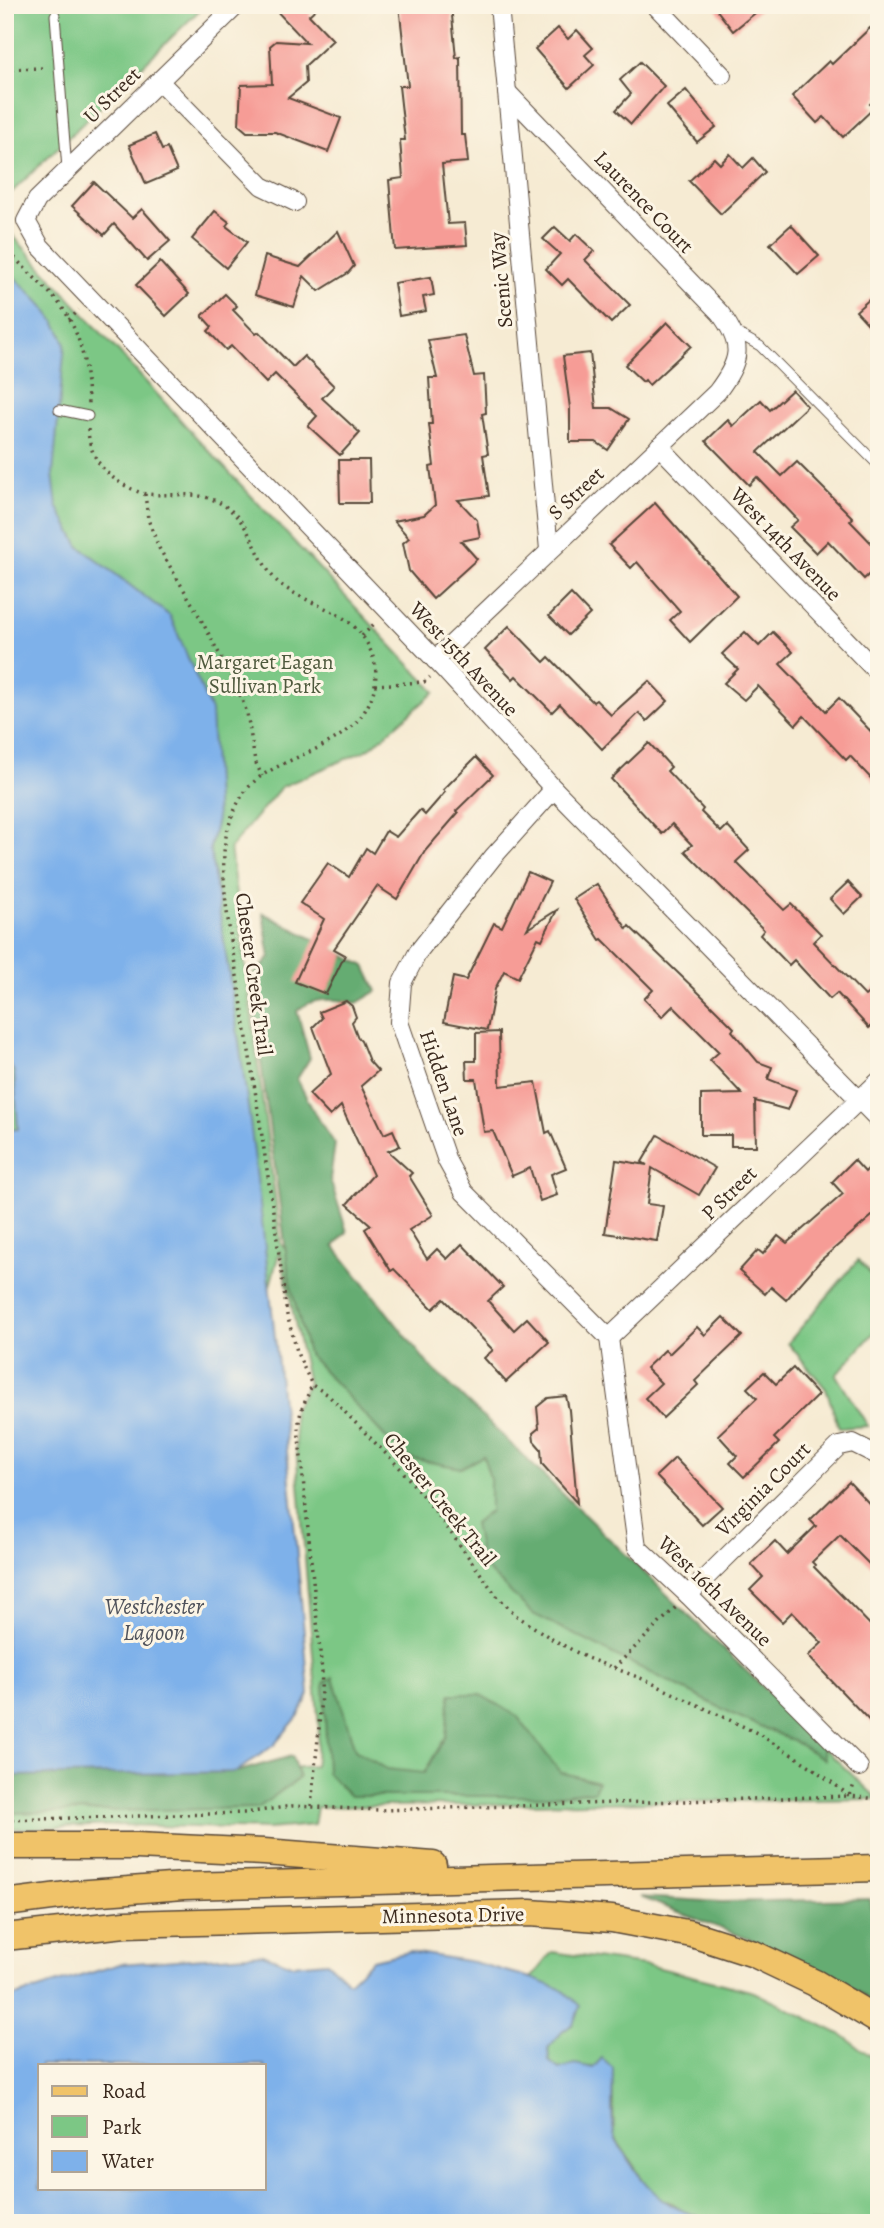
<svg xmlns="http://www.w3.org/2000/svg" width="884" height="2228" viewBox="0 0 884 2228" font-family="Alegreya,serif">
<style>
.green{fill:#7cc785;stroke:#5c7852;stroke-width:2}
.forest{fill:#65ac72;stroke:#506b48;stroke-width:2}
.water{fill:#7eb1ea;stroke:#5c6e84;stroke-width:2;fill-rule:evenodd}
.building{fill:#f69c96}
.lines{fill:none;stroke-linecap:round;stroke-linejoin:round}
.lane-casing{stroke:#574739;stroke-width:11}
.street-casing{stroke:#574739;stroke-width:20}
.primary-casing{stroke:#574739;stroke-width:29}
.path{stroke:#574739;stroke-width:3.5;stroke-dasharray:2 5;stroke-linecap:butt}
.lane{stroke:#fff;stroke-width:9}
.street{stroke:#fff;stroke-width:18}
.primary{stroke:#f0c369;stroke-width:26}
.labels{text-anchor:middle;stroke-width:6;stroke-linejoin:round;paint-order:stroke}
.street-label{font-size:21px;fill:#3b2a1e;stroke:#fcf5e5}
.park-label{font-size:21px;fill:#4e593d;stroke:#fcf5e5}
.water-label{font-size:23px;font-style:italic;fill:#4f525b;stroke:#fcf5e5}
</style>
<rect width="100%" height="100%" fill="#fcf5e5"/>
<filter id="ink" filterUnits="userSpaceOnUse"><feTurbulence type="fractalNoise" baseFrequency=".0143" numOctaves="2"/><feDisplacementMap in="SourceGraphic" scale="14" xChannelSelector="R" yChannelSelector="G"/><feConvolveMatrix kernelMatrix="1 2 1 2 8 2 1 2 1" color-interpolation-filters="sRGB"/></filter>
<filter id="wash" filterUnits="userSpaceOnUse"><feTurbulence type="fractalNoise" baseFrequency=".00686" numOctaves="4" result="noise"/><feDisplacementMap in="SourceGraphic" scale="28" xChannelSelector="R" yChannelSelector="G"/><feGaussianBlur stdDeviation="1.57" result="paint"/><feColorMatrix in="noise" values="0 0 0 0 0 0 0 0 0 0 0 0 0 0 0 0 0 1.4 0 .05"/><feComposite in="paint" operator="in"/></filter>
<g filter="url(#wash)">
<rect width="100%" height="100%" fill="#f6ebd3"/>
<g class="green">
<path d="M5,5H205L5,199Z"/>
<path d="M5,227L196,437L435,692L369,749L281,787L230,848L281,1244L465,1411L878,1799L317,1807L314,1825L268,1829L118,1825L5,1829V1776L236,1772L315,1766L319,1729L293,1411L308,1384L280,1250L256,1335L30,522L5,317Z"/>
<path d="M5,1057L14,1072L18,1129L5,1130Z"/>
<path d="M858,1260L879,1283V1327L836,1375L868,1426L839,1428L826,1389L788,1343Z"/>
<path d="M552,1952L652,1966L754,1992L842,2035L879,2062V2223H723L687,2215L672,2203L660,2199L648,2187L614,2136L612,2068C594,2068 577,2064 559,2069L549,2061L548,2048L562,2032L573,2024L531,1978Z"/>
</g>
<g class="forest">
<path d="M263,913L365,966L377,991L357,1003C337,999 312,996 297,1011L310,1058L297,1079L316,1116L335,1144L330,1179L347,1232L334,1246L429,1365L821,1743L824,1759L793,1741L735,1715L533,1614L482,1565L474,1524L490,1511V1478L483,1456L461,1468L404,1457L308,1354L290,1283L250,979L270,958Z"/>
<path d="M333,1677L355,1750L387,1769L424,1773L446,1736L450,1694H479L517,1716L560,1772L598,1782L594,1791L550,1796H350L327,1773L324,1683Z"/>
<path d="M292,1756L299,1778L258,1808L5,1813V1776L236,1772Z"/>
<path d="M640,1897L722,1902L870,1899L879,1937V2006L842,1981L787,1954Z"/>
</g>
<g class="water">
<path d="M5,268C28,291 55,312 65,343L53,474L57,506L79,546L170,616L211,711L217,819L210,848C225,953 243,1057 255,1162C276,1339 295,1517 309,1694L300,1714L274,1745L236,1772L5,1776V1130L18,1129L14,1072L5,1057Z"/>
<path d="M410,1952L473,1962L531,1978L563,1990L580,2006L573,2024L562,2032L548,2048L549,2061L559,2069L575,2064L593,2068L602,2058L613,2068C613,2089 610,2113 614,2134C615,2142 623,2150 627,2158C654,2200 674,2212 723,2223H5V1999L120,1964L263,1954L292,1965L327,1962L349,1982L372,1960ZM40,2065H264V2188H40Z"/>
</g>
<g id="blocks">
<g class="building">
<path d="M271,5H320L309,15L333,40L305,66L306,83L288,98L341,118L328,152L275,132H247L239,125L241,85L272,84L270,46L276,41L307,43Z"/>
<path d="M399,5H451L456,58L460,57L461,135H465L468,162L442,164L448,224L465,223L467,245L395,250L389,180L403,178L400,140H405L399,86H408Z"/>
<path d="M713,5H765L733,31Z"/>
<path d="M558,28L568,39L577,30L593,48L585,55L594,65L569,88L535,49Z"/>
<path d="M870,28L879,37V96L870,104L874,108L843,137L824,117L817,123L792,96L829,61L832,64Z"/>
<path d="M640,62L664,86L631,124L616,110L631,94L620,80Z"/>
<path d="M686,90L716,127L697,142L667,106Z"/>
<path d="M155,134L162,150L167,148L177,171L146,184L129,145Z"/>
<path d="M730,154L743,168L753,158L765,172L721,214L689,181L714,158L720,164Z"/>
<path d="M94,182L132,218L142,209L170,241L147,261L114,224L104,235L72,206Z"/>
<path d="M215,211L229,222L226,226L247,242L226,268L192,239Z"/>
<path d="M791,225L819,256L798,274L770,244Z"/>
<path d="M555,227L570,241L576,234L594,251L585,260L630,305L611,323L568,279L562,285L546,269L560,254L543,239Z"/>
<path d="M338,231L354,266L348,273L319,291L304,276L294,307L255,295L265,256L300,267Z"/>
<path d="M160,262L189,294L166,316L136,285Z"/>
<path d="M431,277L434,295L423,297L426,311L399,316L394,283Z"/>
<path d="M879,291V336L856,311Z"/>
<path d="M225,294L237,306L233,310L256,334L259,332L293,367L304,356L334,386L322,398L360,433L340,455L308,426L317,416L275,374L266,383L231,346L226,350L208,331L212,327L202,316Z"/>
<path d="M667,322L691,346L649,385L645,380L643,382L625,365Z"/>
<path d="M464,335L474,376L484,375L486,413L482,414L488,454L483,455L489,496L458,500L477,520L480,537L461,541L477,559L433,599L409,571L403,543L409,538L394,521L424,515L435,505L430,467L434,466L429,424H432L429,378H437L428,340Z"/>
<path d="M590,353L596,408H611L629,419L608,450L596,442H570V408L563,356Z"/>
<path d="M792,390L807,406L758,452L782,476L797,462L853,518L850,521L879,551V565L864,579L828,541L816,553L790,527L798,520L757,477L749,485L706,441L728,420L733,426L761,400L770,410Z"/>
<path d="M339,460H369L370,503H340Z"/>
<path d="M655,503L737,596L690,642L670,620L680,611L637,562L631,568L609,545Z"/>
<path d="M571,594L590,614L568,635L549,616Z"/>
<path d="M509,626L544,662L549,657L593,702L596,700L611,715L649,681L668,701L647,721L639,713L602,749L560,704L552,712L516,676L513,679L485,650Z"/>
<path d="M745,632L759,646L773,632L793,652L780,664L826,711L839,698L879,740V787L850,756L846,760L804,716L796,725L758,686L744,700L724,683L738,669L722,654Z"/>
<path d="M649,743L671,767L667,771L703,809L701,812L721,832L727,826L749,850L736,862L784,910L791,904L821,934L813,942L865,996L879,984V1019L869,1028L837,993L830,999L794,960L789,965L760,935L764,930L685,851L692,845L672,824L662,834L611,779Z"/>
<path d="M476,757L493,775L456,811L458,813L425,851L397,899L377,886L334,949L345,955L326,994L295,982L324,919L300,903L328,863L349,877L366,848L373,853L386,831L396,837L420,810L425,815L445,792L443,790Z"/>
<path d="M528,872L550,882L527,929L557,910L542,940L538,938L518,978L504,971L495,989L487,1030L444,1022L453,977L466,980L494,923L502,927Z"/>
<path d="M848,882L862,897L844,914L830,899Z"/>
<path d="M597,884L627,929L629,926L701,995L734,1028L732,1031L758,1062L772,1067L768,1079L796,1090L788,1110L755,1101L756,1146H731V1135H701V1095L742,1094L710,1060L719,1052L673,1006L662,1017L644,999L653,990L602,939L600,940L574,899Z"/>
<path d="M346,1001L352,1006L356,1017L352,1022L358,1038L361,1041L369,1061L378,1071L361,1086L384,1134L393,1130L400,1146L388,1151L412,1173L409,1176L433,1215L409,1230L427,1259L437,1249L447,1259L462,1244L503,1287L488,1301L514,1330L527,1318L549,1342L506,1382L484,1358L493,1350L444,1299L433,1309L394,1269L391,1271L365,1229L371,1225L347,1204L373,1175L341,1106L330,1116L309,1094L331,1074L313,1027L322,1018L319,1012Z"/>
<path d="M499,1032L500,1086L536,1082L546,1133L550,1131L566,1168L551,1174L557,1195L540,1201L530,1168L512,1176L493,1131L484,1132L476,1079H467L466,1061H476V1033Z"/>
<path d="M658,1135L715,1168L699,1195L652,1168L647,1204L663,1206L657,1241L605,1233L616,1160L647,1165L642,1162Z"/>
<path d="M854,1160L865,1172L869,1168L879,1177V1210L821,1260L786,1300L771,1287L765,1294L739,1271L758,1250L763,1254L778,1236L787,1243L843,1194L832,1182Z"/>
<path d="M723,1317L742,1336L695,1381L698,1385L663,1418L645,1398L661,1383L646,1368L665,1350L669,1354L697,1327L705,1335Z"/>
<path d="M793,1368L818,1395L774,1438L779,1443L744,1477L730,1463L737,1456L718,1435L757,1398L747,1388L764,1372L776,1384Z"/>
<path d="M566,1396L569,1410L577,1503L542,1464L541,1449L534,1441L533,1433L539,1428L537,1407L548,1398Z"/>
<path d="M675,1458L722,1507L702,1525L656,1476Z"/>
<path d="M849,1482L879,1514V1574L840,1535L812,1562L815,1565L814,1567L879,1634V1731L808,1656L822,1643L792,1612L782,1622L750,1590L763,1577L751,1564L775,1541L787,1554L816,1526L810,1520Z"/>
</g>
</g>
</g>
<g filter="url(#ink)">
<use href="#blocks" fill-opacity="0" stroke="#574739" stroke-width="2"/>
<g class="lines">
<g class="lane-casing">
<g id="lane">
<path d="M55,15L67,169"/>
<path d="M735,332L760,346L879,466"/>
<path d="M59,410L88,416"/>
</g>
</g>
<g class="street-casing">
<g id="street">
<path d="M237,5L37,200L26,221L40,246L444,669L554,789L879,1120"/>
<path d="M499,5L549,550"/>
<path d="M655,5L722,75"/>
<path d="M159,81L262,186L295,202"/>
<path d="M659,446L879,674"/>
<path d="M435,660L717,392C741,360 744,345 720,313L507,92"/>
<path d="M554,789L493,857L418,952L402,983L399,1022L447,1161L464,1192L609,1338"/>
<path d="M609,1338L637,1547L688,1595L859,1767"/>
<path d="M609,1338L879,1081"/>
<path d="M688,1595L839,1446L853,1443L879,1456"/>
</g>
</g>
<g class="primary-casing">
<g id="primary">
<path d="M5,1846H137L264,1852L433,1865"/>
<path d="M5,1903L75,1894L184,1886L879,1868"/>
<path d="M5,1937L125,1924L530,1913L612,1919L692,1934L754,1954L815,1983L879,2021"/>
</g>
</g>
<g class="path">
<path d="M5,69L47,68"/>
<path d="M5,247C22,267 41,283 58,302C82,332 87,367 88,404"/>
<path d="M69,320L79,310"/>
<path d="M88,429C89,458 106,477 132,489C137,491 142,494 148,494C175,497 200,489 225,506C256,527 257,569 284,587C320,611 359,611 374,660C377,670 376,683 373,693C357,744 301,750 263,775C243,787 233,810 227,832C216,875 235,960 242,1006C258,1109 274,1212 287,1315L298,1355L312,1385L327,1394L400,1468L435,1511L496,1595L517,1616L552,1639L587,1658L643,1679L757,1733L810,1766L850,1796L878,1799L879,1805"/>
<path d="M145,494L148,519L159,548L197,612L238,689L247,713L255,761L262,776"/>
<path d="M362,636L376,622"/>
<path d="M375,685L424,682L430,677"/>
<path d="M614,1668L677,1606"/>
<path d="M311,1806L319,1729L322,1672L298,1427L301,1411L312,1385"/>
<path d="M5,1820L245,1813L292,1806L379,1810L850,1796L854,1784"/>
</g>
<use href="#lane" class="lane"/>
<use href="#street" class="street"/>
<use href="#primary" class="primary"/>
</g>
</g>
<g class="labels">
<g class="street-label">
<text transform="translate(112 95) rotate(-44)" y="7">U Street</text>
<text transform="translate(644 202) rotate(46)" y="7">Laurence Court</text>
<text transform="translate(501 280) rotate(-95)" y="7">Scenic Way</text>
<text transform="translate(576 493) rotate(-43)" y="7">S Street</text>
<text transform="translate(786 544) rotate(46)" y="7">West 14th Avenue</text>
<text transform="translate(464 659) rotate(47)" y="7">West 15th Avenue</text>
<text transform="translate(254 974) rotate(82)" y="7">Chester Creek Trail</text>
<text transform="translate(444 1083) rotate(71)" y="7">Hidden Lane</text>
<text transform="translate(729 1193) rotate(-44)" y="7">P Street</text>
<text transform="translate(763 1489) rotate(-45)" y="7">Virginia Court</text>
<text transform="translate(440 1499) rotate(51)" y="7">Chester Creek Trail</text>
<text transform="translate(715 1591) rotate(44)" y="7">West 16th Avenue</text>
<text transform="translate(453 1915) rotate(-1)" y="7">Minnesota Drive</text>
</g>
<g class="park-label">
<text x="265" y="669">Margaret Eagan<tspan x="265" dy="24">Sullivan Park</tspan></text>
</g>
<g class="water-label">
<text x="154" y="1614">Westchester<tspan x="154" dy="26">Lagoon</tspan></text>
</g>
</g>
<rect width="884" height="2228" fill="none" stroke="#fcf5e5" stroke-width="28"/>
<rect x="38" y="2064" width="228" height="126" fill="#fcf5e5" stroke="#afa495" stroke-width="2"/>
<rect x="52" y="2086" width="35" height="10" fill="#f0c369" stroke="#afa495" stroke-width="2"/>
<text x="102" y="2098" font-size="21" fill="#3b2a1e">Road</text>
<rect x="52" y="2116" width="35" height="21" fill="#7cc785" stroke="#afa495" stroke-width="2"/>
<text x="102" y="2134" font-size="21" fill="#3b2a1e">Park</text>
<rect x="52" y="2151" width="35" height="21" fill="#7eb1ea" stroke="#afa495" stroke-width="2"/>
<text x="102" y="2168" font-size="21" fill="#3b2a1e">Water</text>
</svg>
